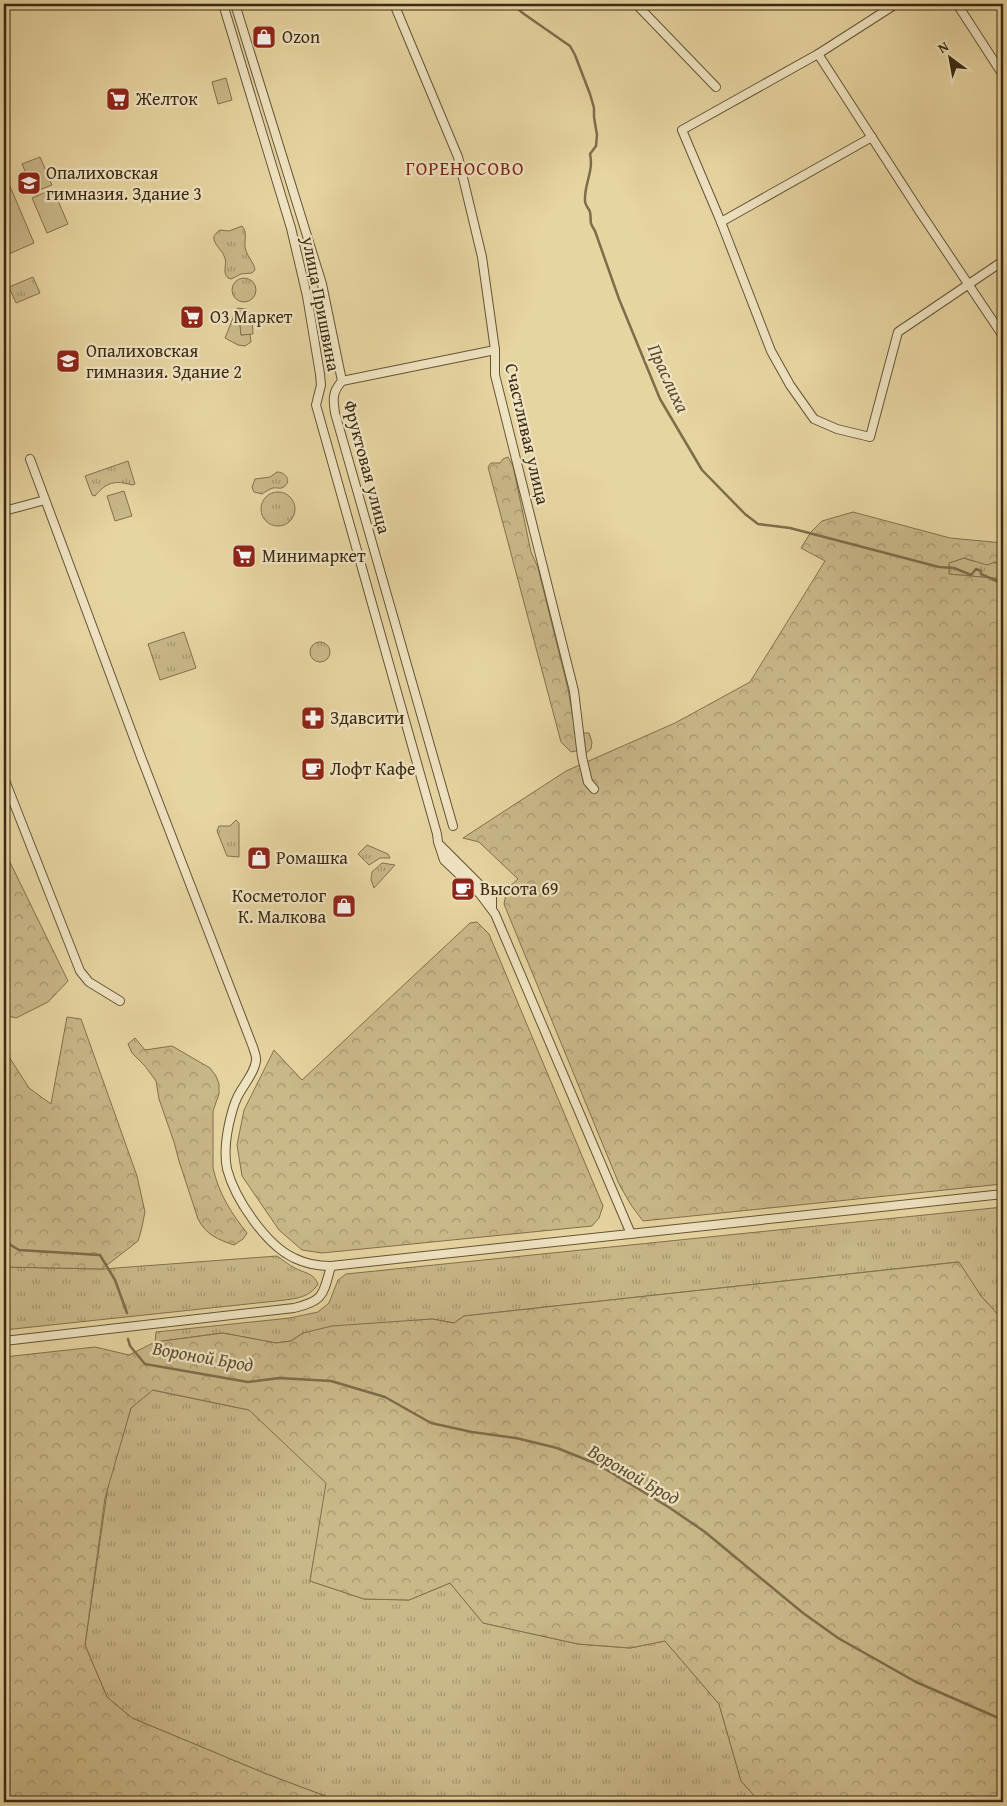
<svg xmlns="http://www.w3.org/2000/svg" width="1007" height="1806" viewBox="0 0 1007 1806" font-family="'Gentium Book Plus',serif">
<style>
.grass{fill:url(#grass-tufts);stroke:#82704e}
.forest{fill:url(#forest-crowns);stroke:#82704e}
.garden{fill:#cab889;stroke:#82704e}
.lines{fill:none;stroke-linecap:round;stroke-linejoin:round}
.stream{stroke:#7e6c4b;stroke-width:2.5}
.street-casing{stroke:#655336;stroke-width:10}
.street{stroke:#efe4c2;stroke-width:8}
.labels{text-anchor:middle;stroke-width:4.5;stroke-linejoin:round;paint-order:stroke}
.poi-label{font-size:18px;fill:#3a2813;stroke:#efe4c2;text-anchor:start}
.street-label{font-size:18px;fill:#3a2813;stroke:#efe4c2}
.neighbourhood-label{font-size:19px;letter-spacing:1px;fill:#7a1f14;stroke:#efe4c2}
.water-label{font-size:19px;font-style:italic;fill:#5c4a2f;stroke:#efe4c2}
</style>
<defs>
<pattern id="grass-tufts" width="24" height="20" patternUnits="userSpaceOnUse" patternTransform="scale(1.25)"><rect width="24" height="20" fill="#cab889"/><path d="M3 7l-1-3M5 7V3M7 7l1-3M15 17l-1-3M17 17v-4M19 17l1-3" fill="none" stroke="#a5966f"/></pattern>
<pattern id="forest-crowns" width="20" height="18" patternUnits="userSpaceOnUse" patternTransform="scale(1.25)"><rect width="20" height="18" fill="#cab889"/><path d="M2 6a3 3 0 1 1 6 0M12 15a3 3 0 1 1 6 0" fill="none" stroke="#a5966f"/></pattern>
</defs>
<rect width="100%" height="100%" fill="#e7d5a1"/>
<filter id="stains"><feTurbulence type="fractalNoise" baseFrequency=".004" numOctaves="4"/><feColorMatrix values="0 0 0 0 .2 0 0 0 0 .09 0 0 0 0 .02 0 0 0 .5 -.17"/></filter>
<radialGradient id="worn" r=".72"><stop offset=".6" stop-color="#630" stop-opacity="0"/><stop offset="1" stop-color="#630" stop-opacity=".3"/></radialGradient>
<g class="grass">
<path d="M242,226C248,233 244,239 245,247C246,255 254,262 255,270L252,273L241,274L231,279L228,278C222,272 227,266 225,258C223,251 216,247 214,240C213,235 216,233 220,230L229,231Z"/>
<path d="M33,277L40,293L16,303L9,287Z"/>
<circle cx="244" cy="290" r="12"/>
<path d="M237,308L247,309L249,313L239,314L241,335L250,334L251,342L245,346L238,345L225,338Z"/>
<path d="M128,461L135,484L132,485C114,480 107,482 95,496L92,495L85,476Z"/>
<path d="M277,472C284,472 292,479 285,486C281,490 277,487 273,488C269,489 265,492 262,494L254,492L252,487L255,479L270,477Z"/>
<circle cx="278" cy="509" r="17"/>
<path d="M964,558C977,564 990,561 1003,564V579L949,574V563Z"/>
<path d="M184,632L196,668L160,680L148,644Z"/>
<circle cx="320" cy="652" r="10"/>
<path d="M236,820L239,823V857L227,856L217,831L219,826H230Z"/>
<path d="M367,845L388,854L390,858H380L369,865L358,854Z"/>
<path d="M382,863L395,865L374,888L371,880L372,872Z"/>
<path d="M1003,1207V1320L981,1296L958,1262L482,1314L464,1316L454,1323L432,1319L389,1323L303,1333L291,1341L276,1343L223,1333L155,1342L156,1332L290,1318L318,1312L329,1303L338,1280L346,1274Z"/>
<path d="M277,1256C283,1260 289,1265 295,1268C304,1273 314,1273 318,1284C309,1299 292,1299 276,1301L4,1330V1267L103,1269Z"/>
<path d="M152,1390L249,1410L327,1483L310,1581L364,1599L409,1600L450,1583L483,1623L578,1644L630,1648L665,1641L719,1704L741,1781L760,1802H341L264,1773L132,1718L107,1697L85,1645L109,1479L131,1408Z"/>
</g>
<g class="forest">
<path d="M508,457L513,466L531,552L538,568L568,689L575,729L579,733H589L592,742L591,749L586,753L581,750L571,752L561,742L488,467L491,463H500L503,459Z"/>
<path d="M853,512L950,538L1003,543V564L995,562L987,565L964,558L949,563V574L1003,579V1184L643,1221L631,1205L619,1184L504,904L507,889L518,879L479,842L463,838L566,771L675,723L750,682L825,561L801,548L811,532L822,521Z"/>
<path d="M4,850L68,981L48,1002L16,1018L4,1015Z"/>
<path d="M477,922L489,934L603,1206L599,1218L592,1226L322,1253L302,1250L279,1230L242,1176L237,1145L244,1110L274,1050L302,1080L470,923Z"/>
<path d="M67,1017L81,1019L137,1176L145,1212L141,1231L138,1241L102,1269L4,1267V1049L29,1088L51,1104Z"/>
<path d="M135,1038L145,1050L172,1046L210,1068L216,1076L219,1084V1094L213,1111V1168C219,1194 231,1213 247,1233L243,1239L234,1245C219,1240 206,1235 198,1219L179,1161L174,1142L159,1099L156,1081L145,1066L132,1053L128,1044Z"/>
<path d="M959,1262L981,1296L1003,1320V1802H760L741,1781L719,1704L665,1641L630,1648L578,1644L483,1623L450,1583L409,1600L364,1599L310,1581L326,1483L249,1410L153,1390L131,1408L105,1498L85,1645L107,1697L132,1718L264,1773L341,1802H4V1357L95,1347L129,1355L155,1342L223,1333L276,1343L291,1341L303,1333L332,1326L432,1319L454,1323L464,1316L482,1314Z"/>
</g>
<g class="garden">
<path d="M226,78L232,100L218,104L212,82Z"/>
<path d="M40,157L52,185L34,192L22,164Z"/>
<path d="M4,172L34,243L4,256Z"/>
<path d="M53,189L68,224L47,233L32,198Z"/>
<path d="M252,313L253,334L241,335L239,314Z"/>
<path d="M124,491L132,516L115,521L107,496Z"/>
</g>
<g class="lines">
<g class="stream">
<path d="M512,4L524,14L570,46L575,55L590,94L594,108V117L597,135L596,146L590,154C594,171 584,184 585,201C585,206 589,208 590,212C592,222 588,220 595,231L619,299L660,399L702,470L745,514L758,524L790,528L939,567L954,568L971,575L976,569L981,571V574L1003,584"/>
<path d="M4,1241L19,1250L100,1255L115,1280L127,1313"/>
<path d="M128,1339L130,1346L145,1364L248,1382L279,1378L331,1381L385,1397L431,1423L472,1432L516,1438L557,1448L597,1464L670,1508L705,1532L803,1613L838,1638L916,1682L1003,1720"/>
</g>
<g class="street-casing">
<g id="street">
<path d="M223,4L291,228L307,296L320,374L321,385L316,405L437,834L438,842L444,860L480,894L495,914L631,1234"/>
<path d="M235,4L322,284L342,381C332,392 333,400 335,413L453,826"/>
<path d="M394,4L458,157L482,257L495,350V375L574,691L582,757L588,782L594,789"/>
<path d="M636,4L716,87"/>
<path d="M896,4L818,54L682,130L721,222L771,351L790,385L814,419L837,429L870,437L898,332L1003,261"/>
<path d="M957,4L1003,75"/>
<path d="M818,54L920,212L1003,336"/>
<path d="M721,222L872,137"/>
<path d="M342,381L495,350"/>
<path d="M30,459L141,757L253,1047C254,1051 257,1057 256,1061C254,1075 242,1086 237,1098C233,1106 231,1115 229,1124C226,1138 224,1154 227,1169C235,1199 266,1245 294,1258C306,1264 318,1266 331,1266L1003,1194"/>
<path d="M4,511L45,500"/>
<path d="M4,778L80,971L89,982L120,1001"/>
<path d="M441,846L489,894L492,898V909"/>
<path d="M4,1341L294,1308C324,1301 323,1295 331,1266"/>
</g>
</g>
<use href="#street" class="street"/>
</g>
<defs>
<g id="shop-square" transform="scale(1.25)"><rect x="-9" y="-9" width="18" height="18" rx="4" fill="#8f2418" stroke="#efe4c2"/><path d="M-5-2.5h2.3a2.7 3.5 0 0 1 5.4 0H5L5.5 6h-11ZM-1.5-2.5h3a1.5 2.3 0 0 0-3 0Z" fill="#fff"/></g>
<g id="supermarket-square" transform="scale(1.25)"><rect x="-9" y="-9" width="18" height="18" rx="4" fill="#8f2418" stroke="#efe4c2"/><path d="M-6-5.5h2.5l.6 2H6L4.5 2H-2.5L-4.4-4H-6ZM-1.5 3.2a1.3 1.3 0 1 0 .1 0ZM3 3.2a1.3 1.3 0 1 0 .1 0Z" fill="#fff"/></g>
<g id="school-square" transform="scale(1.25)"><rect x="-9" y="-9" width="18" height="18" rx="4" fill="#8f2418" stroke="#efe4c2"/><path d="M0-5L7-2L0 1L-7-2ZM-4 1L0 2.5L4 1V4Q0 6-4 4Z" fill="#fff"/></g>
<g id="pharmacy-square" transform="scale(1.25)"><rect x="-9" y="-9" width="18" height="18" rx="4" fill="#8f2418" stroke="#efe4c2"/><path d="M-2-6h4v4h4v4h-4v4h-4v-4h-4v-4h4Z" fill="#fff"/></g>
<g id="cafe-square" transform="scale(1.25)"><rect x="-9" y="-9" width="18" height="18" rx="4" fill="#8f2418" stroke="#efe4c2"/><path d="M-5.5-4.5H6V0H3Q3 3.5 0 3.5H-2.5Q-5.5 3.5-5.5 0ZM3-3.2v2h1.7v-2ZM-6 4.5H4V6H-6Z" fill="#fff"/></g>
</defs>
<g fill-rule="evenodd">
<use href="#shop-square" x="264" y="37"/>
<use href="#supermarket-square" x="118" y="99"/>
<use href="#school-square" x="29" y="183"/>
<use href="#supermarket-square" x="192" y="317"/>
<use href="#school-square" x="68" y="361"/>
<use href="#supermarket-square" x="244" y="556"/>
<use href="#pharmacy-square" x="313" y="718"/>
<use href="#cafe-square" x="313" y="769"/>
<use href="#shop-square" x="259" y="858"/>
<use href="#cafe-square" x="463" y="889"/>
<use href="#shop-square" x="344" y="906"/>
</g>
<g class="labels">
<g class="poi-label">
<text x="282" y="43">Ozon</text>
<text x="136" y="105">Желток</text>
<text x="46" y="179">Опалиховская<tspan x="46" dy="21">гимназия. Здание 3</tspan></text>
<text x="210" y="323">О3 Маркет</text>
<text x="86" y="357">Опалиховская<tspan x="86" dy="21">гимназия. Здание 2</tspan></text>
<text x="262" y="562">Минимаркет</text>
<text x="330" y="724">Здавсити</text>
<text x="330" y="775">Лофт Кафе</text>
<text x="276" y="864">Ромашка</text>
<text x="480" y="895">Высота 69</text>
<text x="326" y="902" text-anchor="end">Косметолог<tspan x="326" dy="21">К. Малкова</tspan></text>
</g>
<g class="street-label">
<text transform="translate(321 304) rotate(79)" y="6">улица Пришвина</text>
<text transform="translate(527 434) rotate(77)" y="6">Счастливая улица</text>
<text transform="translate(367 467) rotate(75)" y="6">Фруктовая улица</text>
</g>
<g class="neighbourhood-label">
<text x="465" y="175">ГОРЕНОСОВО</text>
</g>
<g class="water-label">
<text transform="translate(669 378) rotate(65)" y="7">Праслиха</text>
<text transform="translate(203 1356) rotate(10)" y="7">Вороной Брод</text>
<text transform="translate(634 1474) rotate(30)" y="7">Вороной Брод</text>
</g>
</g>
<rect width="1007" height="1806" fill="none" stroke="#e7d5a1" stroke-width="20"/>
<rect x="5" y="5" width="997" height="1796" fill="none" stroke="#3a2813" stroke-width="2.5"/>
<rect x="10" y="10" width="987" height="1786" fill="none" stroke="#3a2813"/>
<g transform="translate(950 58) rotate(328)" stroke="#efe4c2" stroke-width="4" paint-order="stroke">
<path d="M0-4L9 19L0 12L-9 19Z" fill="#3a2813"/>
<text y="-8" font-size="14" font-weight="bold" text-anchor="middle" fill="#3a2813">N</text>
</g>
<rect width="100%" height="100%" filter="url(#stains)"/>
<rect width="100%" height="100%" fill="url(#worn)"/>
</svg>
